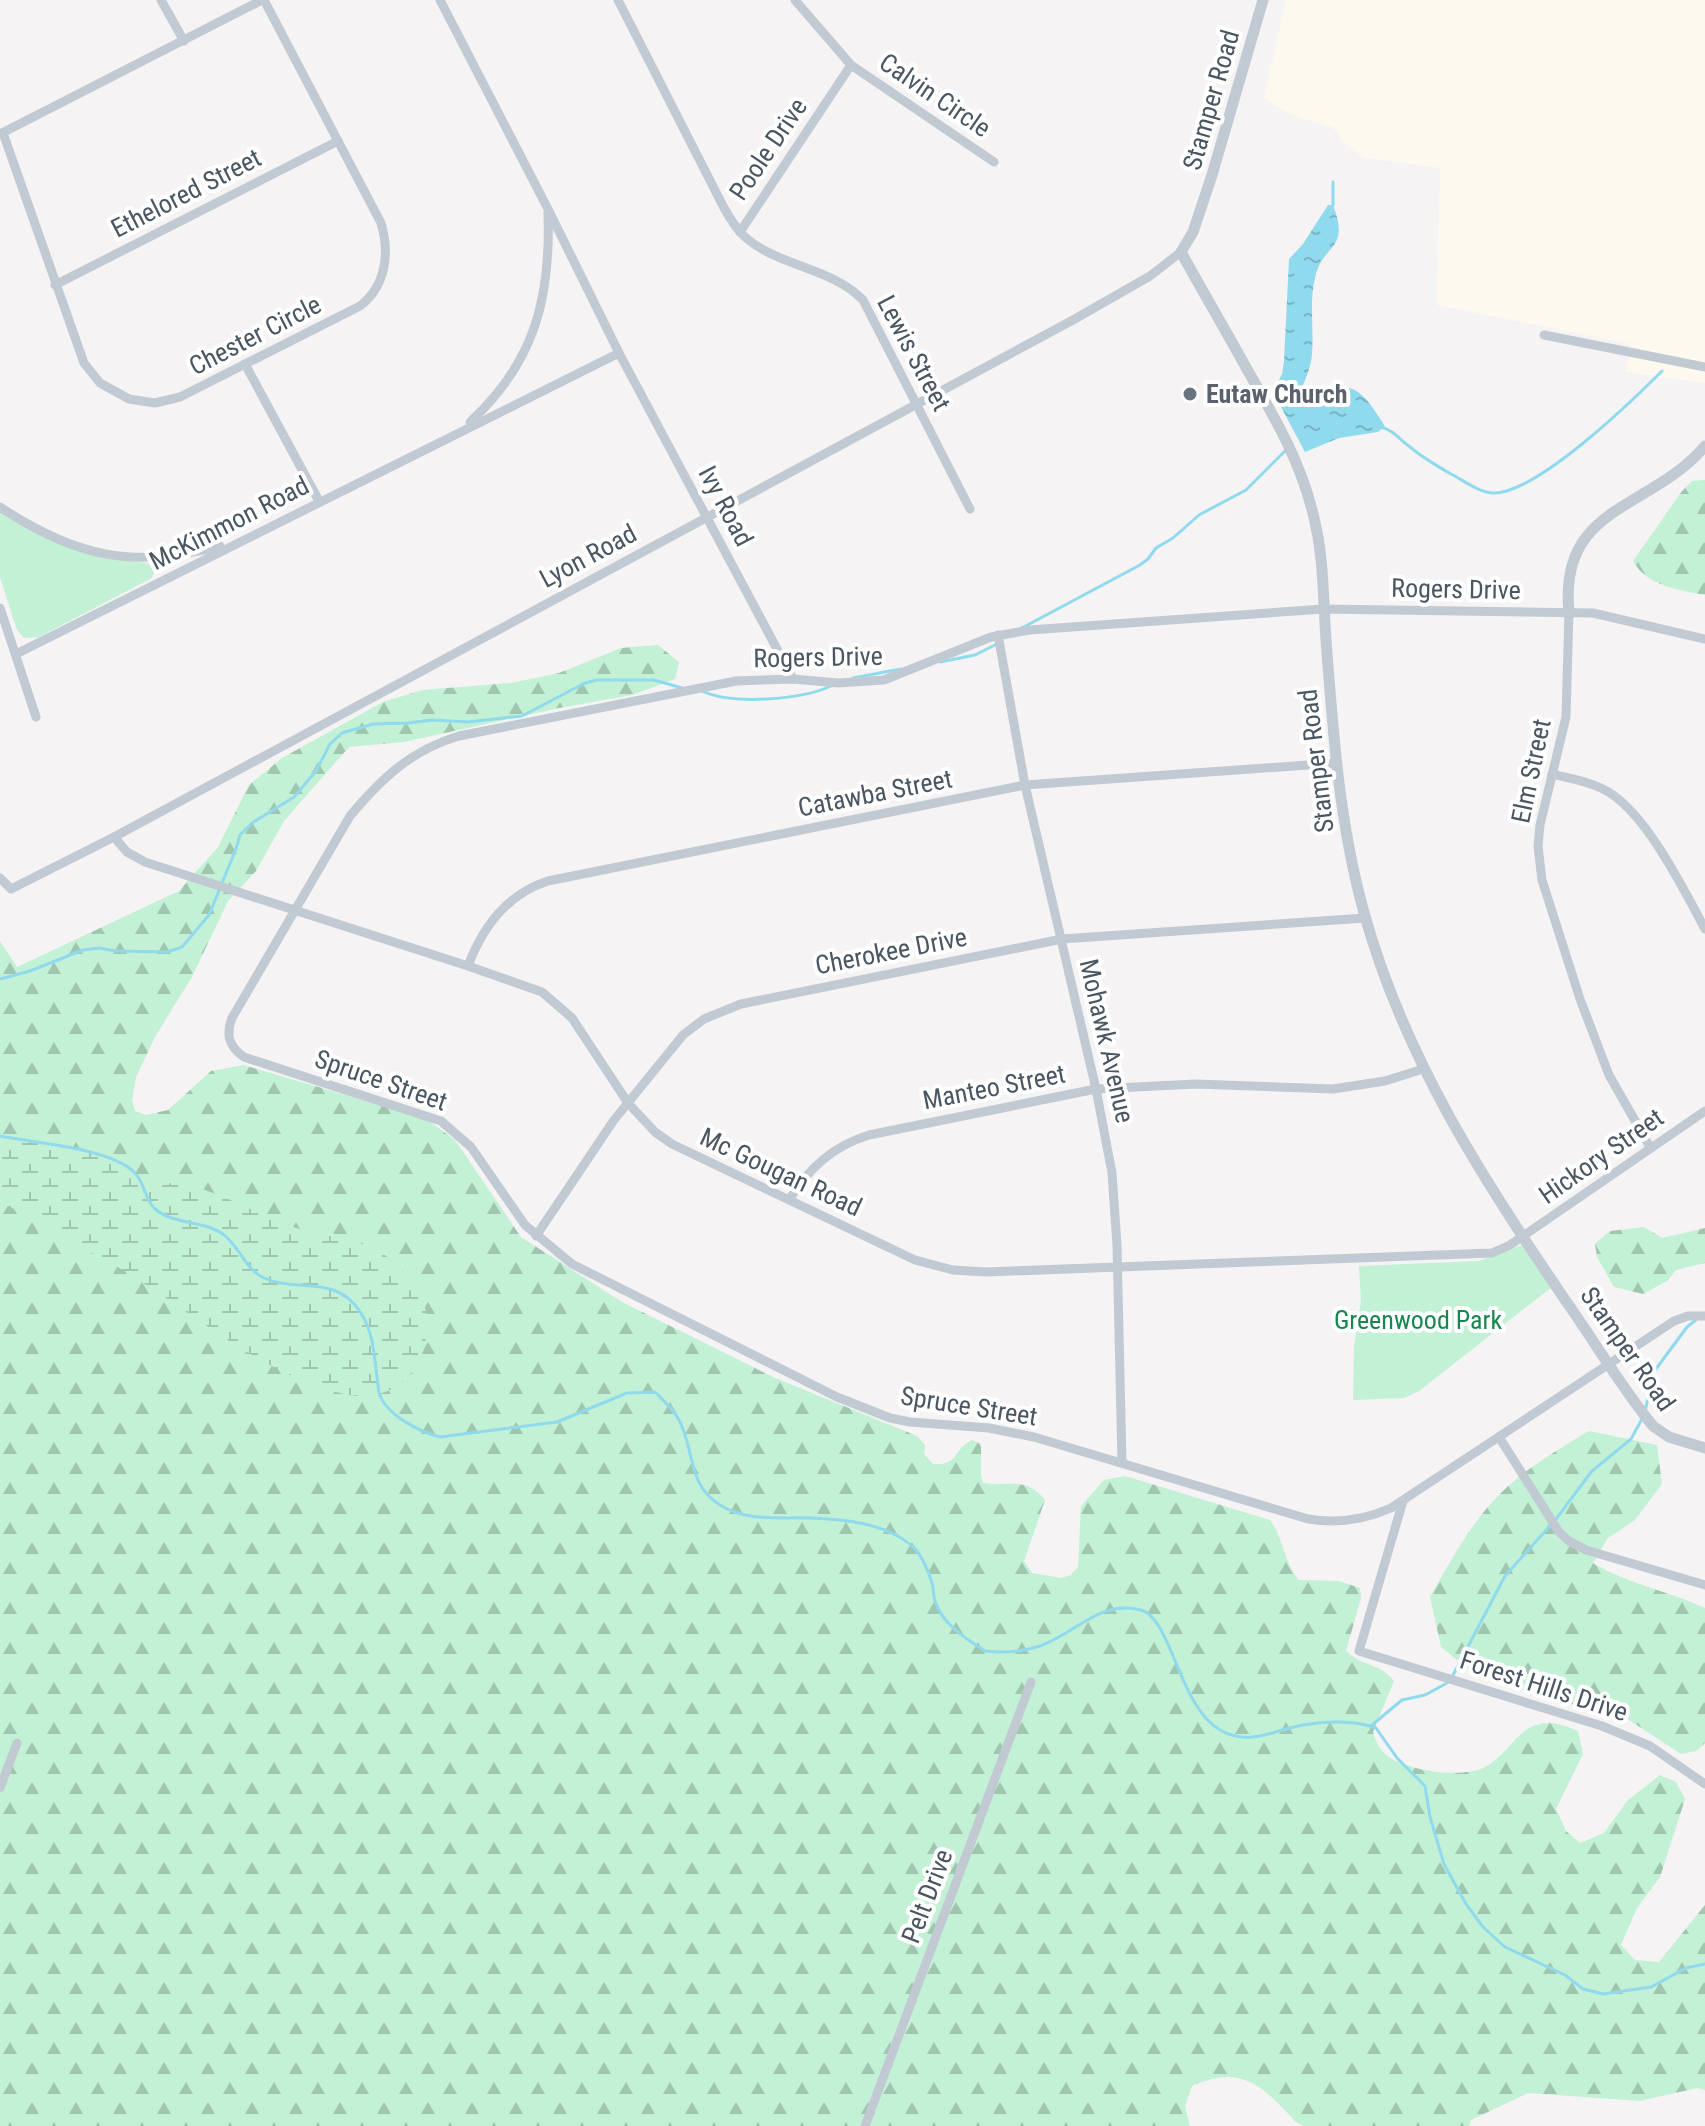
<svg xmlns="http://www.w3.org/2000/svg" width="1705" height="2126" viewBox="0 0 1705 2126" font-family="'Roboto Condensed',sans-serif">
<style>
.commercial{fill:#fdf9ef}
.green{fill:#c3f1d5}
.forest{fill:url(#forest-firs)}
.wetland{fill:url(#wetland-marsh)}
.water{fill:url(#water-ripples)}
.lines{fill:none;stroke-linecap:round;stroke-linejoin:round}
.stream{stroke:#90daee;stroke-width:3}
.minor{stroke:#c1cad2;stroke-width:9}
.tertiary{stroke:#c1cad2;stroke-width:11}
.worship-dot{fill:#6b7280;stroke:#fff;stroke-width:3}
.labels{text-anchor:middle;stroke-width:8;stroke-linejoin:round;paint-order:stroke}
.street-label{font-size:26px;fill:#4a5661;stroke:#fff}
.worship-label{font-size:26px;font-weight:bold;fill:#5b616d;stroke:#fff;text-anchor:start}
.park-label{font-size:26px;fill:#17864f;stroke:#fff}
</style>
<defs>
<pattern id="forest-firs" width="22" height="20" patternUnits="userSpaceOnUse" patternTransform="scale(2)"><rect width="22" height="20" fill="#c3f1d5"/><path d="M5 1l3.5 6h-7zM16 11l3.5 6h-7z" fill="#a0c6b0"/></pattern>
<pattern id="wetland-marsh" width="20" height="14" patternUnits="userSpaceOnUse" patternTransform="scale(2)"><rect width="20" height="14" fill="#c3f1d5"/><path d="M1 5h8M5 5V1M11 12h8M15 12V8" fill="none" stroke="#a0c6b0"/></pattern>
<pattern id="water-ripples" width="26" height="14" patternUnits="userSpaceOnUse" patternTransform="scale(2)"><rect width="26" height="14" fill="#90daee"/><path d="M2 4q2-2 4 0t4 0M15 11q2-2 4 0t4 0" fill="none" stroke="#78b4c4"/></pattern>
</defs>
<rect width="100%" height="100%" fill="#f5f3f3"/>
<path class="commercial" d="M1286,0H1705V383L1626,372L1630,344L1437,305L1440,168L1363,158L1341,140L1334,128L1289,114L1264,98Z"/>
<g class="green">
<path d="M0,507L99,556L152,564L154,573L152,578L39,637L24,638L17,630L0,577Z"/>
<path d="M1522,1245L1552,1287L1419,1391L1404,1398L1353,1400L1354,1347L1361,1301L1359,1266L1479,1261Z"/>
</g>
<g class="forest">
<path d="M1705,480V595C1679,590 1647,586 1633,561L1682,491L1692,481Z"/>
<path d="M658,645L679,662L675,679L632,695L559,708L404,742L349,747L284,821L256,871L228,901L192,977L156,1035L136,1077L132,1101L135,1111L146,1115L168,1110L211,1071L243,1065L425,1118L455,1140L521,1237L622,1302L773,1377L917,1436L925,1445L924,1454L933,1464C959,1466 953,1449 972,1440L981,1444V1475L983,1483C1009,1487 1027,1476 1045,1500L1024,1561L1032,1573L1061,1578L1071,1575L1078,1567L1081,1506L1104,1480L1125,1476L1270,1520C1284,1539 1283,1561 1299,1580L1339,1581L1360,1588L1361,1598L1346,1651C1361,1666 1380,1663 1394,1681L1373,1732C1376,1742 1380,1751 1389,1757C1410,1771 1462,1779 1485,1767C1503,1758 1516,1734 1531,1727C1549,1719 1562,1724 1578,1731L1583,1754L1556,1809L1566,1831L1580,1843L1604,1833L1627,1801L1660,1775L1676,1782L1685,1799L1660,1877L1637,1908L1621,1945L1635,1960L1659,1962L1705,1905V2090L1697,2088L1640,2101L1528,2093L1471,2120L1469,2126H1304L1297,2123C1263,2087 1243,2063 1192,2086L1185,2106L1190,2126H0V941L17,967L179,891L218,847L249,785L282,758L383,702L422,690L511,683L559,673L621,648Z"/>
<path d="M1644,1227L1662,1238L1705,1228V1263L1676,1270L1667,1281L1643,1294L1614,1287L1597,1257L1595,1244L1610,1231Z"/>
<path d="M1589,1431L1657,1445L1662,1484L1634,1521L1608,1538L1593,1563C1628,1584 1668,1591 1705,1608V1743L1696,1751L1681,1754L1629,1720L1521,1690L1467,1668L1441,1647L1430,1597C1451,1561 1471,1522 1501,1493C1526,1468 1559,1449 1589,1431Z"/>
</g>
<path class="wetland" d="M0,1135C41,1145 113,1146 142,1181C161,1183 184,1183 202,1189C236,1200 268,1220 303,1230C331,1238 366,1239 389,1258C405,1270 422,1292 426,1312C434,1364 397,1406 344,1394C269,1376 211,1327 148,1286C125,1270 99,1257 74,1243C50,1230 26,1214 0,1202Z"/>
<path class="water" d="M1328,205H1333C1351,252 1322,243 1315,278C1309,302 1314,329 1312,354C1311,367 1306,378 1301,390L1309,401L1319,400L1350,388C1367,394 1375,412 1385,426L1378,432L1339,438L1305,452L1273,392L1282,374L1284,361L1289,259L1303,244Z"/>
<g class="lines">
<g class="stream">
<path d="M1333,182V205"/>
<path d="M1380,427C1393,429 1400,440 1410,447C1422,457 1437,466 1451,474C1463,480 1481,494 1495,493C1539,491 1630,403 1662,371"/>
<path d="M1020,629L1140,565L1148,559L1156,548L1173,538L1199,515L1246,490L1286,450"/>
<path d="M940,662L975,655L997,644"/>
<path d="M853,678L901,669"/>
<path d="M702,691C732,705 801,700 831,686"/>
<path d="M0,979L30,971L83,950L99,948L116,951L167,952L182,947L209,915L236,849L240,835L252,823L294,797L316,771L330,744L342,733L373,724L408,723L432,720L468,722L522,716L583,684L596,680H654L682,688"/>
<path d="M0,1136C35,1143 109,1148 134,1172C145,1182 144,1199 155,1209C174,1225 203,1220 223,1234C240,1247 244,1268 264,1278C295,1292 330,1276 355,1305C376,1329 374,1362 379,1392C384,1414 420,1432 440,1437L557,1422L627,1393L655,1392C663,1400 674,1410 679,1420C695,1450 687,1485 720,1505C747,1522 778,1517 809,1518C843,1519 886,1523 912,1546C921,1553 929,1572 932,1583C934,1589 933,1595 935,1601C942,1624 966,1639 985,1651C1004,1653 1022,1652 1040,1646C1075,1634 1100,1599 1141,1610C1172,1619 1178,1705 1220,1730C1250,1747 1273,1730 1303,1725C1325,1721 1355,1720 1376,1728L1397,1758L1425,1786L1430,1817L1444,1864L1466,1904L1483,1927L1505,1947L1565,1975L1583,1989L1603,1994L1651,1987L1686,1968L1705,1964"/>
<path d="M1645,1412L1653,1373L1687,1327L1696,1320"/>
<path d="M1452,1677L1505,1576L1556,1519L1592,1471L1631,1439L1642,1419"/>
<path d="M1372,1725L1402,1700L1425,1695L1447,1683"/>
</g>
<g class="minor">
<path d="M161,0L184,41"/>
<path d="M440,0L548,209L619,353L793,679"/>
<path d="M618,0L723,206C729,217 736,229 745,237C779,267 831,267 863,300L970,509"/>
<path d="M795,0L851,65L994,162"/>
<path d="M3,133L84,363L100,383L129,399L155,403L180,397L360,306C386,286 390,253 381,223L264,0"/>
<path d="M0,134L262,0"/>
<path d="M740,232L851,65"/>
<path d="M55,285L338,141"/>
<path d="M1544,335L1705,367"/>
<path d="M245,364L319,501"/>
<path d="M470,422C535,362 551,298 548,212"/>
<path d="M0,507C74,556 134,570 220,546"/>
<path d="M0,608L36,717"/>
<path d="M1569,612L1566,717L1540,825L1538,846L1542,880L1580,999L1609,1075L1650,1147"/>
<path d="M998,635L1025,785L1096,1089L1112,1173L1117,1245L1122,1463"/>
<path d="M1705,639L1593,613L1323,609L1030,630L991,637L884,680L838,683L793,679L736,681L459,736C411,750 381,779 350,816L232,1018C226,1034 228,1046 244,1057L441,1121L471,1147L525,1225L572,1264L837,1397L890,1418L910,1422L989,1428L1034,1437L1308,1519C1338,1524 1364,1520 1391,1508L1674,1321L1688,1316H1705"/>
<path d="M16,654L619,353"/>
<path d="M1552,774C1571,779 1593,782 1610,793C1648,817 1684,890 1705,929"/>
<path d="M114,837L127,852L145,862L468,966L542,992L572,1018L628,1103L655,1132L672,1144L915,1260L953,1270L986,1272L1492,1253L1510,1245L1705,1111"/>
<path d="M0,878L11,889L114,837L1073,320L1150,276L1181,252"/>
<path d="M468,966C483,926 507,894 548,881L1025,785L1336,763"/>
<path d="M789,1200C809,1168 833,1146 869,1135L1096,1089L1196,1084L1333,1089L1385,1081L1423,1069"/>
<path d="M536,1236L614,1120L683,1035L704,1019L741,1004L1062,939L1365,918"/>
<path d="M1499,1437L1559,1532L1569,1541L1586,1550L1705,1585"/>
<path d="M1403,1501L1359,1651L1602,1726L1650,1746L1705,1784"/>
<path d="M0,1788L17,1743"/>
<path d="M865,2126L1031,1682"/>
</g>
<g class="tertiary">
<path d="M1263,0L1212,175L1193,232L1181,252C1203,292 1226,331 1248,371C1275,418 1302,464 1314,518C1324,558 1323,599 1326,640C1333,731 1339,821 1363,909C1403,1056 1483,1180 1568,1304C1596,1344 1622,1388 1653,1426L1669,1437L1705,1448"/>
<path d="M1569,612C1558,505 1651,510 1705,446"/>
</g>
</g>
<circle class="worship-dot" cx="1190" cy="394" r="8"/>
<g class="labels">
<g class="street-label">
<text transform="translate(935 95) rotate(34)" y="9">Calvin Circle</text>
<text transform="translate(1211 100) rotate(-74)" y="9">Stamper Road</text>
<text transform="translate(768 149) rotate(-56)" y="9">Poole Drive</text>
<text transform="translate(186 193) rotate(-27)" y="9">Ethelored Street</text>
<text transform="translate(255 335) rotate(-27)" y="9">Chester Circle</text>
<text transform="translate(914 353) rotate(62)" y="9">Lewis Street</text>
<text transform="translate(726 506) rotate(62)" y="9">Ivy Road</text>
<text transform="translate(229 523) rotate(-27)" y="9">McKimmon Road</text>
<text transform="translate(588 556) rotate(-28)" y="9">Lyon Road</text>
<text transform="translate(1456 589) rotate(1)" y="9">Rogers Drive</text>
<text transform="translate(818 657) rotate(-1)" y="9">Rogers Drive</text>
<text transform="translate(1316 761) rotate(-97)" y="9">Stamper Road</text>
<text transform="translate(1531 771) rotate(-78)" y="9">Elm Street</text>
<text transform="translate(875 793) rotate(-11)" y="9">Catawba Street</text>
<text transform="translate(891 951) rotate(-11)" y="9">Cherokee Drive</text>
<text transform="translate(1107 1041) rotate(77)" y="9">Mohawk Avenue</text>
<text transform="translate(381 1080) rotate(19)" y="9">Spruce Street</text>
<text transform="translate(994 1087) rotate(-11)" y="9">Manteo Street</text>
<text transform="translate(1601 1156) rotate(-35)" y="9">Hickory Street</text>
<text transform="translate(781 1172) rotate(25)" y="9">Mc Gougan Road</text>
<text transform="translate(1628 1349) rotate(55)" y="9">Stamper Road</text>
<text transform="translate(969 1406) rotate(9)" y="9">Spruce Street</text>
<text transform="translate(1544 1686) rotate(18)" y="9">Forest Hills Drive</text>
<text transform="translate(927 1896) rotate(-69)" y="9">Pelt Drive</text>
</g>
<g class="worship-label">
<text x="1206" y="403">Eutaw Church</text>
</g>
<g class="park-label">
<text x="1418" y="1329">Greenwood Park</text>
</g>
</g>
</svg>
